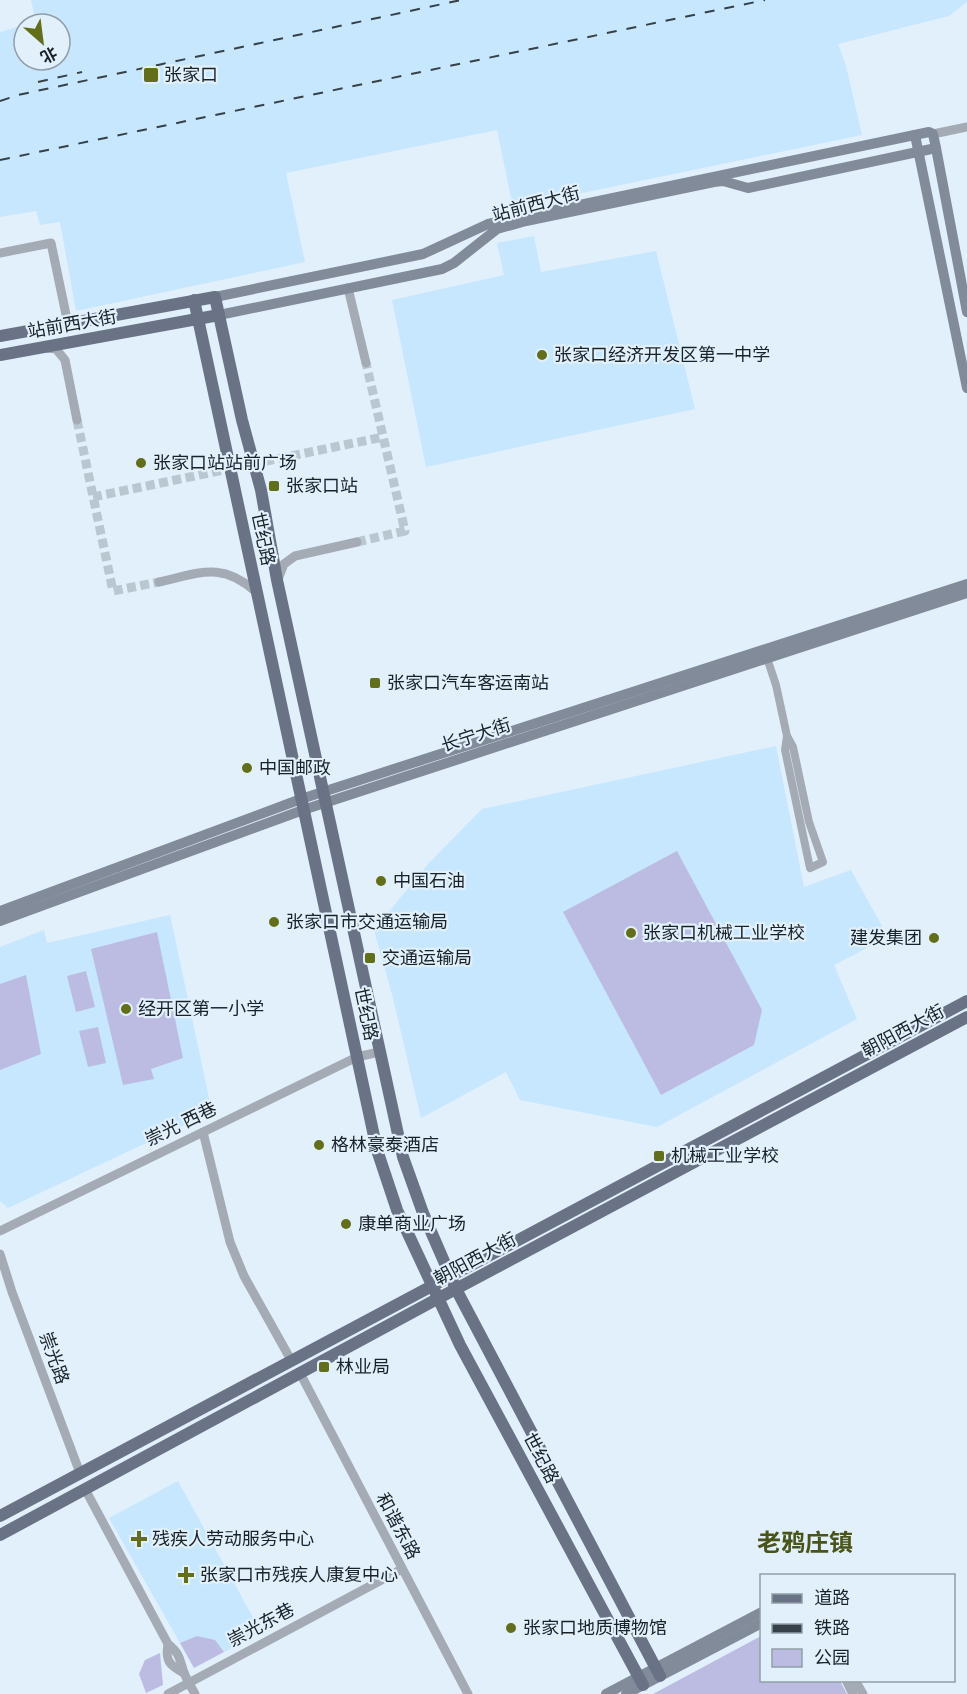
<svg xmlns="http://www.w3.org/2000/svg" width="967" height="1694" viewBox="0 0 967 1694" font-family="Quicksand,'Noto Sans SC',sans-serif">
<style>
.built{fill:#c6e7fd}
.green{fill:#bcbce2}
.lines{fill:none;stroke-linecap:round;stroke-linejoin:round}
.tertiary-tunnel{stroke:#b9c7d1;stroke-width:9;stroke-dasharray:9 4.5;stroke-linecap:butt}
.minor{stroke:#a5abb5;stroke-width:8}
.tertiary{stroke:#a5abb5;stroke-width:9}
.secondary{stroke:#828b9a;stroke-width:10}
.primary{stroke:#697385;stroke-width:12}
.rail{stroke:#364048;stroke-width:2;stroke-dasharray:10 10;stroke-linecap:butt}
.poi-dot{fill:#626e18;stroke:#e1f0fb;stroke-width:2}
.labels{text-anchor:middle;stroke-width:4.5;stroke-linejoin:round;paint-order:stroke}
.poi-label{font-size:18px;fill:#192229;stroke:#e1f0fb;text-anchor:start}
.street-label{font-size:18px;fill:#192229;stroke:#e1f0fb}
.district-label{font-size:24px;font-weight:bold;fill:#4a531a;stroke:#e1f0fb}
</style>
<rect width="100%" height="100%" fill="#e1f0fb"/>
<g class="built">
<path d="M31,0H967V2L949,16L838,44L846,66L862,135L539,202L514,212L497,130L286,173L305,262L76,311L60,222L40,225L36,211L0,217V32L24,25V60H60V24H29L36,22Z"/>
<path d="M534,236L541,272L656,251L695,409L426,467L392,300L504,275L497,243Z"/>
<path d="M776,746L804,887L851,870L888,937L834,965L857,1019L657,1127L520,1100L506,1072L421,1118L393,998L374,930L428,864L482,809Z"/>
<path d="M170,915L212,1112L8,1208L0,1201V947L44,930L47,943Z"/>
<path d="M178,1481L261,1632L224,1652L215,1641L197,1636L180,1643L109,1518Z"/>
</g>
<g class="green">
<path d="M677,851L762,1010L754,1045L661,1095L563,912Z"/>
<path d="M157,932L183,1058L151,1069L154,1079L123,1085L91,949Z"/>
<path d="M86,971L95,1007L76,1012L67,976Z"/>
<path d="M26,975L41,1054L0,1070V984Z"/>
<path d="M98,1027L106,1063L88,1067L79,1031Z"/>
<path d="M197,1636L215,1640L224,1652L194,1668L180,1643Z"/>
<path d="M761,1636L762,1680L840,1681L847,1694H653Z"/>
<path d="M160,1653L163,1685L146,1693L139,1674L145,1660Z"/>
</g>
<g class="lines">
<g class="tertiary-tunnel">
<path d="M77,420L113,591L159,582"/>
<path d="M93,497L383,437"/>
<path d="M357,542L405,531L366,363"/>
</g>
<path class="minor" d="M767,658L776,685L787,736L793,747L809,822L823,862L810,868L785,750L787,736"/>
<g class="tertiary">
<path d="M933,134L967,127"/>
<path d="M0,253L51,243L68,324"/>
<path d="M348,288L366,363"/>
<path d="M47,348L56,349L65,360L77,420"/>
<path d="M278,579L284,564L295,556L357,542"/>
<path d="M159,582C200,573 222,561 256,592"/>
<path d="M203,1132L230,1242L244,1276L291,1360"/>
<path d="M0,1231L357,1057L379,1052"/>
<path d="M0,1254L12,1292L80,1473"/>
<path d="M300,1373L468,1694"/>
<path d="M85,1489L168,1644C182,1655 179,1661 185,1675C188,1682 192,1688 195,1694"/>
<path d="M168,1644C165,1661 169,1665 184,1673"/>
<path d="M846,1680L853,1694"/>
<path d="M855,1680L863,1694"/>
<path d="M168,1694L402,1569"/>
</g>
<g class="secondary">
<path d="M915,135L967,388"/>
<path d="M936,148L967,312"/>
<path d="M215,297L423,254L488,224L929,132L933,134L936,148L748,188L723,181L714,182L526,221L497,229L454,263L442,269L219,315"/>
<path d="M0,911L301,799L967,584"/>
<path d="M0,921L303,810L967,593"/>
<path d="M606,1694L762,1612"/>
<path d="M626,1694L762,1623"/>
</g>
<g class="primary">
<path d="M194,300L377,1150L397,1210L460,1345L643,1685"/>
<path d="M0,336L215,297L242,420L261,490L277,580L403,1157L423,1213L456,1289L660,1676"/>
<path d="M0,355L219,315"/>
<path d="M0,1516L967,1001"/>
<path d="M0,1535L437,1299L967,1017"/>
</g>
<g class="rail">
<path d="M38,82L82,72"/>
<path d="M0,101L18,95L461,0"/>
<path d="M0,160L765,0"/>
</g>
</g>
<g class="poi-dot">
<rect x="143" y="67" width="16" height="16" rx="3"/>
<circle cx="542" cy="355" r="6"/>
<circle cx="141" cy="463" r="6"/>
<rect x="268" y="480" width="12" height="12" rx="3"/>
<rect x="369" y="677" width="12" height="12" rx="3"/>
<circle cx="247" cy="768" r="6"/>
<circle cx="381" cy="881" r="6"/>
<circle cx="274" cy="922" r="6"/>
<circle cx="631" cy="933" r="6"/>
<circle cx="934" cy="938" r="6"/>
<rect x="364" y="952" width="12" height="12" rx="3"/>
<circle cx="126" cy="1009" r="6"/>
<circle cx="319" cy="1145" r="6"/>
<rect x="653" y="1150" width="12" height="12" rx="3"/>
<circle cx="346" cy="1224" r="6"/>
<rect x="318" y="1361" width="12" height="12" rx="3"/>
<path d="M136 1530h6v6h6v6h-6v6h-6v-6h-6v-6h6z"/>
<path d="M183 1566h6v6h6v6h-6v6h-6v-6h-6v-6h6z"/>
<circle cx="511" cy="1628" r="6"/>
</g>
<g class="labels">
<g class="poi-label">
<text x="164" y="81">张家口</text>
<text x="554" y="361">张家口经济开发区第一中学</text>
<text x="153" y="469">张家口站站前广场</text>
<text x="286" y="492">张家口站</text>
<text x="387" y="689">张家口汽车客运南站</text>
<text x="259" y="774">中国邮政</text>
<text x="393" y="887">中国石油</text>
<text x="286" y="928">张家口市交通运输局</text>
<text x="643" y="939">张家口机械工业学校</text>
<text x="922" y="944" text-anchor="end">建发集团</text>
<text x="382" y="964">交通运输局</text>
<text x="138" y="1015">经开区第一小学</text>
<text x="331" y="1151">格林豪泰酒店</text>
<text x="671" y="1162">机械工业学校</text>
<text x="358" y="1230">康单商业广场</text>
<text x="336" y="1373">林业局</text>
<text x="152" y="1545">残疾人劳动服务中心</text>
<text x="200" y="1581">张家口市残疾人康复中心</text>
<text x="523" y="1634">张家口地质博物馆</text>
</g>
<g class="street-label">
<text transform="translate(536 204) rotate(-15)" y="6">站前西大街</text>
<text transform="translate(72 324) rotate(-10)" y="6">站前西大街</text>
<text transform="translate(263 539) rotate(78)" y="6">世纪路</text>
<text transform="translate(476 735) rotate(-18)" y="6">长宁大街</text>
<text transform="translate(366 1014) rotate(78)" y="6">世纪路</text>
<text transform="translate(903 1031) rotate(-28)" y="6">朝阳西大街</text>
<text transform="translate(181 1124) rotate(-26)" y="6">崇光 西巷</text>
<text transform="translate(475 1259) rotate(-28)" y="6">朝阳西大街</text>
<text transform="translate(54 1358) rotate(70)" y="6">崇光路</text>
<text transform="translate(541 1458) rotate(62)" y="6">世纪路</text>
<text transform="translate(398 1526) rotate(62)" y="6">和谐东路</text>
<text transform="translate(261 1625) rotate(-28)" y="6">崇光东巷</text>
</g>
<g class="district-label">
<text x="805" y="1551">老鸦庄镇</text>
</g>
</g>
<rect x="760" y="1574" width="195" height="108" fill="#e1f0fb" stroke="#919ea7" stroke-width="1.5"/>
<rect x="772" y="1594" width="30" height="9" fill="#697385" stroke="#919ea7" stroke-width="1.5"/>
<text x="814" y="1604" font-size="18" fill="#192229">道路</text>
<rect x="772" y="1624" width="30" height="9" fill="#364048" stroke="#919ea7" stroke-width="1.5"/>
<text x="814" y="1634" font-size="18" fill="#192229">铁路</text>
<rect x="772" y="1649" width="30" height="18" fill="#bcbce2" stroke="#919ea7" stroke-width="1.5"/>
<text x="814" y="1664" font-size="18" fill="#192229">公园</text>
<g transform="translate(42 42) rotate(152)"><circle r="28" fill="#e1f0fb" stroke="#919ea7" stroke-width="1.5"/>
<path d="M0-4.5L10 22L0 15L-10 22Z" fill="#626e18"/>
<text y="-9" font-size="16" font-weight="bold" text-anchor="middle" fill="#192229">北</text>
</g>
</svg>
